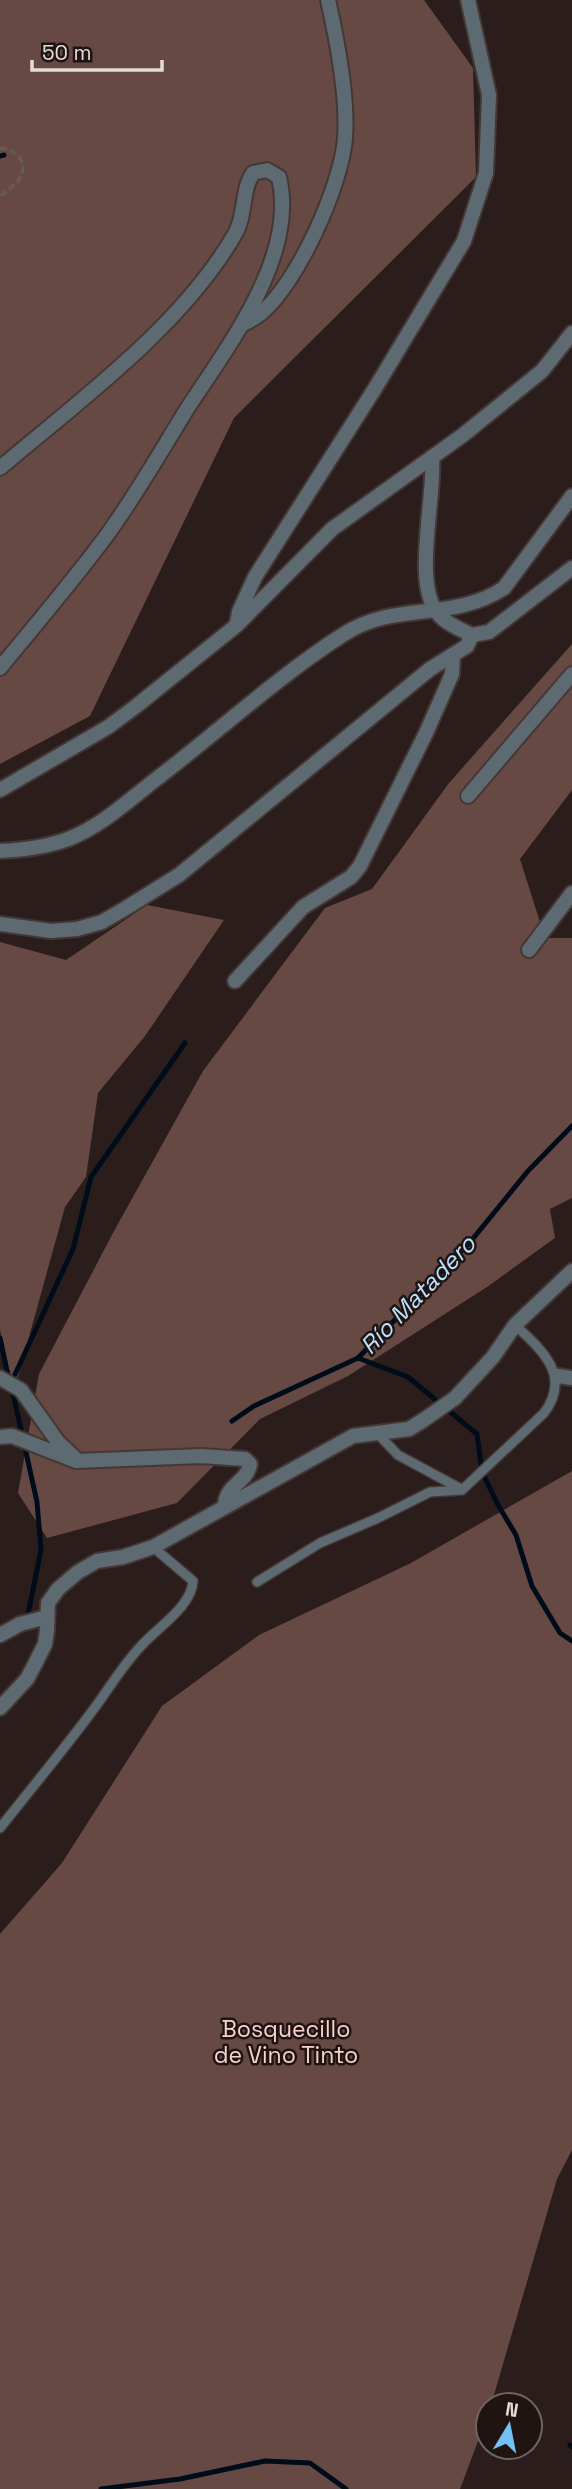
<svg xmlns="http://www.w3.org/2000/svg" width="572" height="2489" viewBox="0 0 572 2489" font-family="'Space Grotesk',sans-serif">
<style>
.forest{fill:#674944}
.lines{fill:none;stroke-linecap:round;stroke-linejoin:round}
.stream{stroke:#000c1a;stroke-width:5}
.lane-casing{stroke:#443836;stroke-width:12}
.street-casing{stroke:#443836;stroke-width:18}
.path{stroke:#665a58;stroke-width:3.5;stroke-dasharray:7 3.5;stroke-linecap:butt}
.lane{stroke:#5e6a72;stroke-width:9}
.street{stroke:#5e6a72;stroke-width:14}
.labels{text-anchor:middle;stroke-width:5;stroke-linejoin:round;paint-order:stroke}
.park-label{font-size:23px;fill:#f8d3cd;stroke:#201412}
.water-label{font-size:24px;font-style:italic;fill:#bae3ff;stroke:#201412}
</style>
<rect width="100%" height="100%" fill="#2a1d1b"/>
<g class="forest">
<path d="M0,0H424L473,68L476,177L234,418L90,716L0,764Z"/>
<path d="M572,644V790L520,859L545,938H572V1198L550,1209L555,1238L487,1287L348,1376L260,1419L177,1503L47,1538L18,1493L39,1374L114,1231L203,1071L325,908L372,889L449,783Z"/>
<path d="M147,905L224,920L145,1036L98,1093L86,1177L65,1207L14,1391L0,1330V942L66,960Z"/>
<path d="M572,1471V2150L557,2179L491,2405H488L486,2420L460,2489H0V1934L62,1863L162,1706L259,1635L411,1563Z"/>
</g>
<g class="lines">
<g class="stream">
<path d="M0,156L4,155"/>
<path d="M0,1338L9,1380"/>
<path d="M358,1358L408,1377L477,1434L482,1472L498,1505L516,1535L532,1586L560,1633L572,1641"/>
<path d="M11,1383L73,1249L91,1177L185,1043"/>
<path d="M12,1389L37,1502L41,1550L27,1619"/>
<path d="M232,1421L254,1406L358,1358L471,1241L528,1171L572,1126"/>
<path d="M570,2445L572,2447"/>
<path d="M101,2489L180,2479L265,2461L310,2463L346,2489"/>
</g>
<g class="lane-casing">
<g id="lane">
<path d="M376,1432L398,1455L461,1489"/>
<path d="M257,1582L320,1543L378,1518L430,1492L462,1490L544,1413C572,1376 542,1350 515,1325"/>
<path d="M0,1828C30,1790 61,1753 90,1714C107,1692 121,1667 141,1646C157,1628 192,1606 193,1581L153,1547"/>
</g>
</g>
<g class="street-casing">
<g id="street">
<path d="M242,325C248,321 255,318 260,314C297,285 342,184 345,138C348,98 337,40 328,0"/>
<path d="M432,457C436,496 411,588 440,616C448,625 462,630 472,635L489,632L572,568"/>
<path d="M0,468C80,400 182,326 235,234C246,216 241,191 253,173L267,170L279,177C298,256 228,346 187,409C161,451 136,495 107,535C73,581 36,624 0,668"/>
<path d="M237,623L239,612L255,577L374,390L464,241L486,173L489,95L468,0"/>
<path d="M0,790L108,727L135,707L237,625L332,529L463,435L542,371L572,333"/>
<path d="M468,796L572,674"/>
<path d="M0,851C22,850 47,847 68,839C100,827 128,801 155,780C218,732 277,677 344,634C395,601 453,622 504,588L572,496"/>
<path d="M0,924L51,931L77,929L102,922L126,908L179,875L430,669L467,646L472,635"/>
<path d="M529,950L572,893"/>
<path d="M235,981L303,907L351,877L360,866L426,733L452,674L453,655"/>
<path d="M558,1376L572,1378"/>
<path d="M0,1378L21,1390L58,1442L75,1458"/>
<path d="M0,1437L12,1436L76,1461L201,1456L245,1459L250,1464C247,1483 225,1485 225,1506"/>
<path d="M0,1635L20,1624L47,1617"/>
<path d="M0,1708L27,1679L35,1664L45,1644L47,1631L48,1603L58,1589L78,1572L97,1561L123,1557L153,1547L353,1436L409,1429L425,1419L455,1398L493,1357L515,1325L572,1271"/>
</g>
</g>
<path class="path" d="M0,148C14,149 28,160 21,176C17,184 6,191 0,197"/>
<use href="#lane" class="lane"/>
<use href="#street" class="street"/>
</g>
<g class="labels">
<g class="park-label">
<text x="286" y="2037">Bosquecillo<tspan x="286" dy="26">de Vino Tinto</tspan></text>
</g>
<g class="water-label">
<text transform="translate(418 1295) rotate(-46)" y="8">Río Matadero</text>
</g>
</g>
<g transform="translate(509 2426) rotate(10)"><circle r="33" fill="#201412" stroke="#6f6462" stroke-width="2"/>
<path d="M0-5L12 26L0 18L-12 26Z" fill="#71c1f5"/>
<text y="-10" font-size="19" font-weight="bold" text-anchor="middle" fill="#e5dcda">N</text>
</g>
<path d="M32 60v10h130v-10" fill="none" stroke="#e5dcda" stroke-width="3.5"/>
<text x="42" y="60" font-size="21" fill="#e5dcda" stroke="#201412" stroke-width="5" paint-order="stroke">50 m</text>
</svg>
